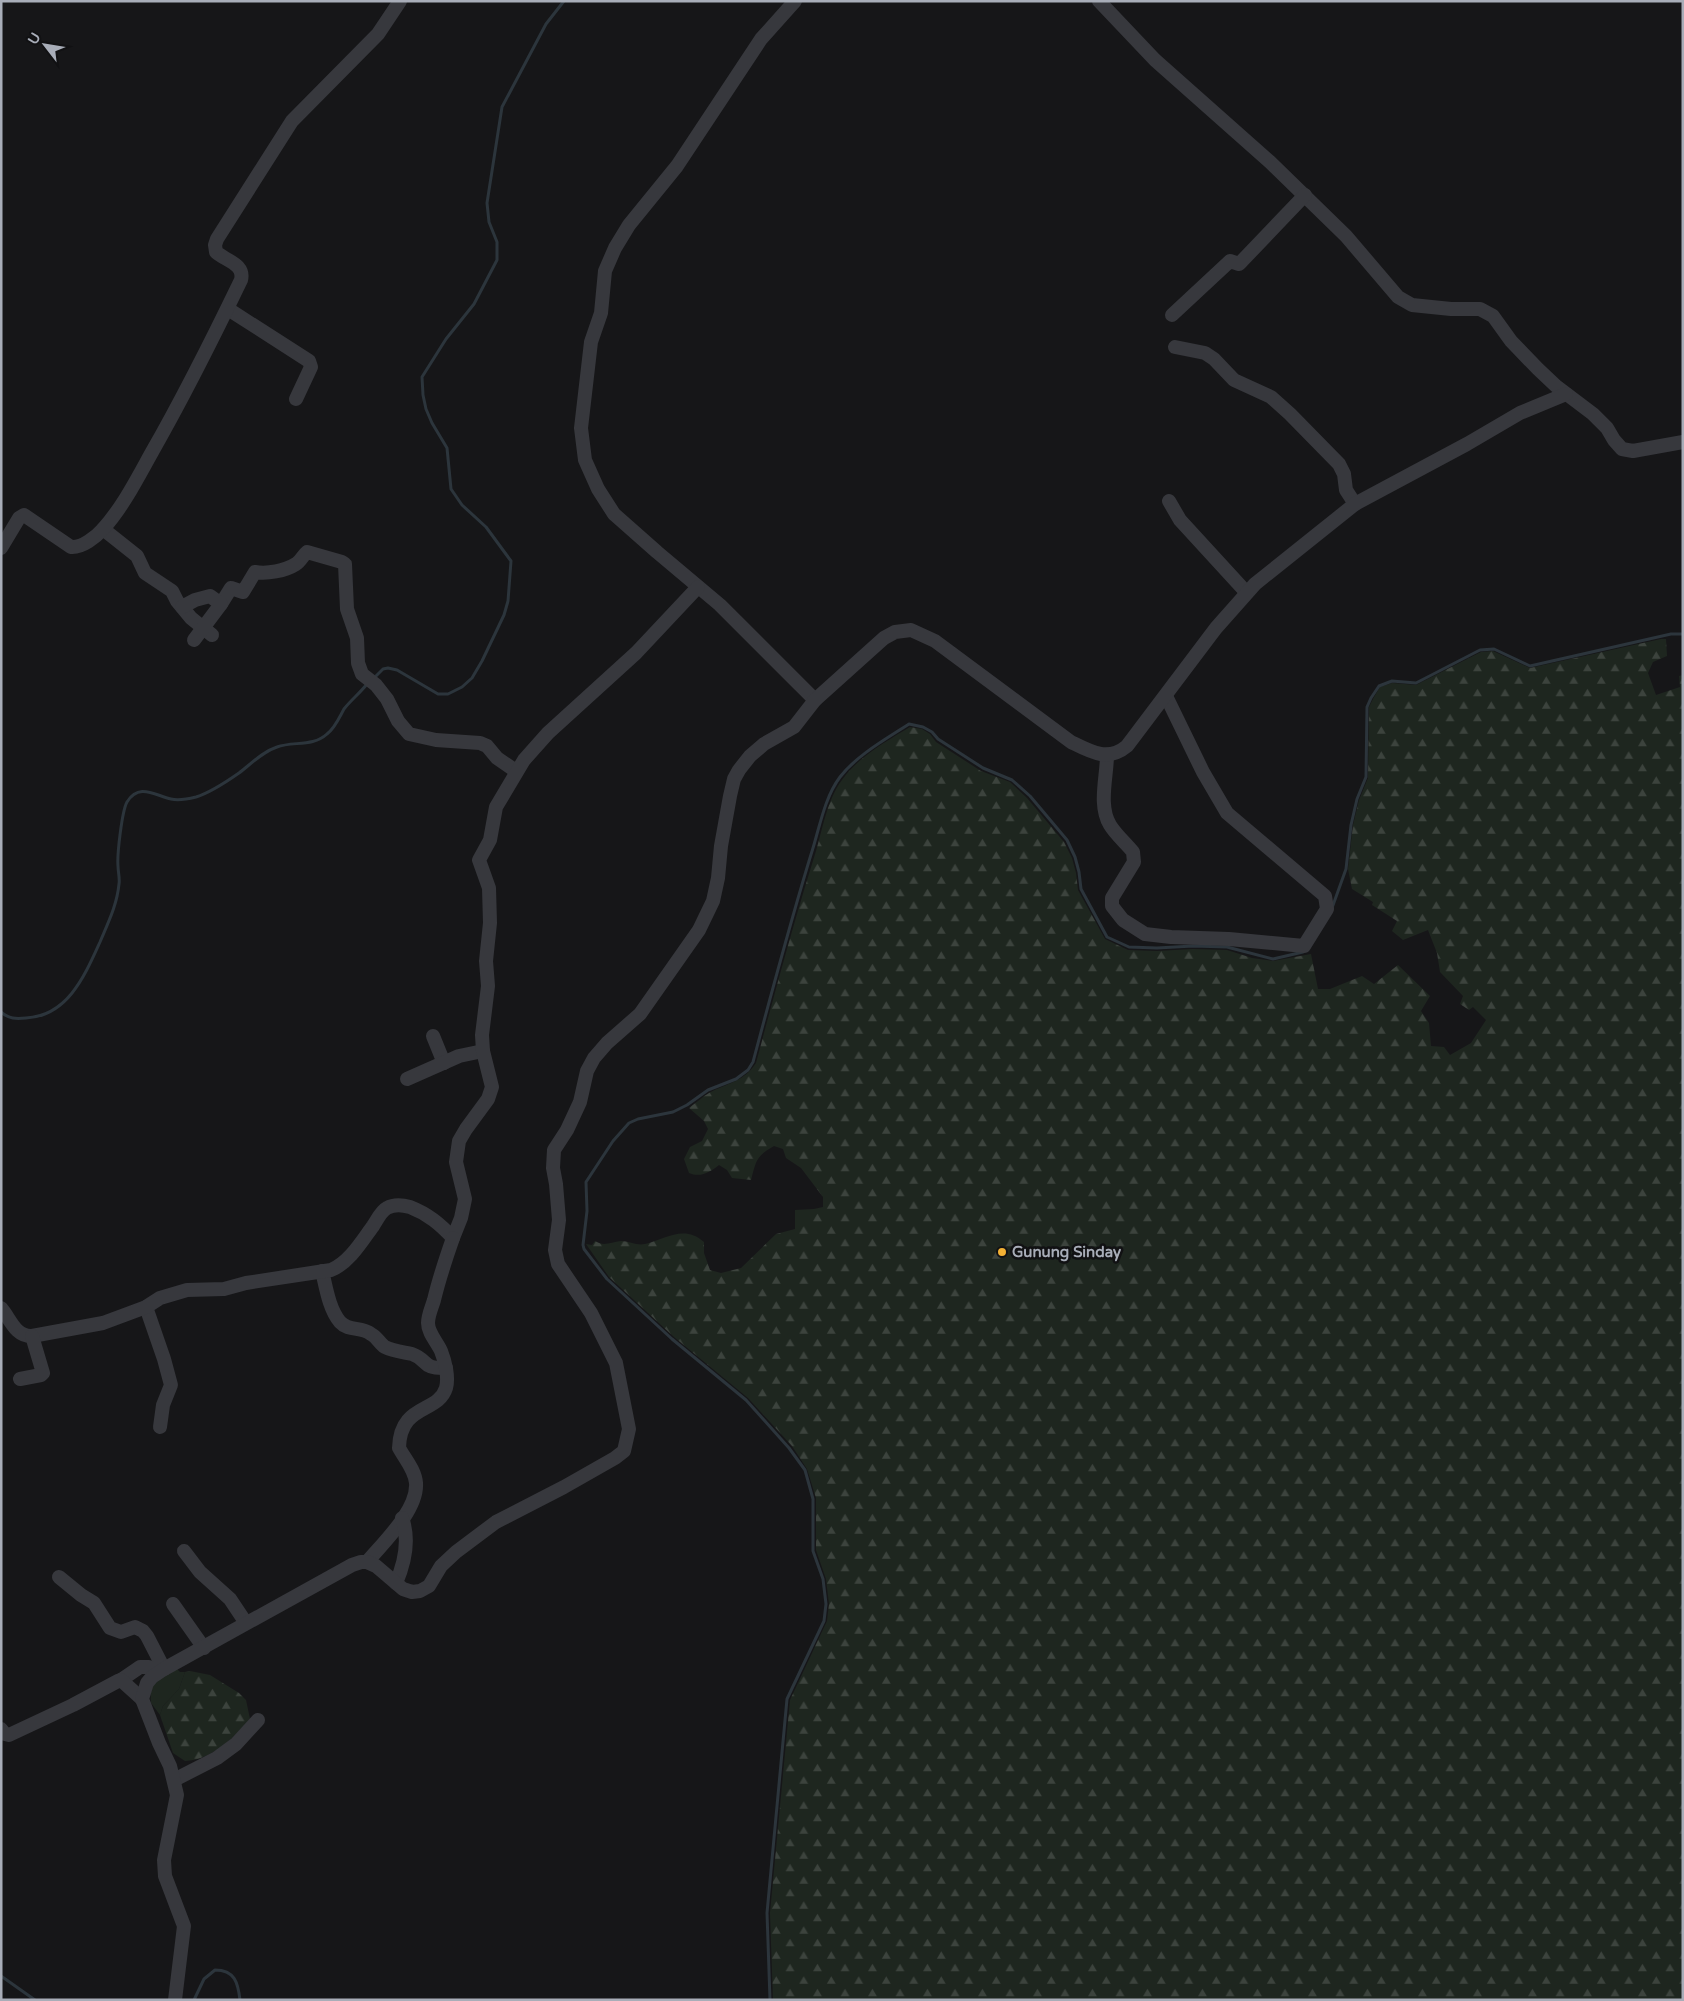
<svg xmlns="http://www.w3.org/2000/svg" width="1684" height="2001" viewBox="0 0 1684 2001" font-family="'Varela Round',sans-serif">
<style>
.green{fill:#1e261f}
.forest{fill:url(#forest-firs)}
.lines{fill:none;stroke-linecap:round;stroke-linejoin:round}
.stream{stroke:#2c353c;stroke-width:3}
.minor{stroke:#37383d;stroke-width:14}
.poi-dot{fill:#f2b134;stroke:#111113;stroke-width:2}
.labels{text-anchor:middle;stroke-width:5;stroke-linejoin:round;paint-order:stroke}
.poi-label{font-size:15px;font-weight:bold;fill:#a8adb8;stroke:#111113;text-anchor:start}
</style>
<defs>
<pattern id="forest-firs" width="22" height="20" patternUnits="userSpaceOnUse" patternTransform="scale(1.25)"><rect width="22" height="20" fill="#1e261f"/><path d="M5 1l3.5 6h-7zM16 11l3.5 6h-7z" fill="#3c433d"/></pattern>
</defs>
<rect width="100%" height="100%" fill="#161618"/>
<path class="green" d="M176,1668L180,1672H185L179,1689L163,1706L160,1715L151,1703C149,1681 159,1678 176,1668Z"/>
<g class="forest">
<path d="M1661,639H1666L1667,656L1653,662L1648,673L1656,695L1680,687L1679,676L1683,675V2000H773L770,1913L790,1700L827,1621L829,1604L826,1579L816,1550V1498L807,1469L792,1446L748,1398L674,1337L609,1277L586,1244L592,1245L595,1241C604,1247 611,1242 621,1241C629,1241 637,1246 645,1244C666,1239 684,1224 704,1242V1253L710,1270L721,1273L741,1268L776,1234L795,1229V1210L814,1209L823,1207V1197L801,1168L786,1158L783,1149L774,1146C756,1156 756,1161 751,1180L732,1178L727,1170L719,1165C710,1172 701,1178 689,1173L684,1159L690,1147L702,1141L708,1129L704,1121L689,1108C696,1103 702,1097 709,1093C727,1083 744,1082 756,1063C775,992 794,921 816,851C823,828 827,800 842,780C858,757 887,741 910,727L922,729L930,734L936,742L981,771L1010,782L1027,798L1064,842L1072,858L1076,873L1078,890L1105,939L1128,950L1157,951L1193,949L1227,950L1252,958L1273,961L1311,954L1318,989H1330L1362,976L1374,984L1398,965L1430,996L1421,1011L1429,1023L1431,1046L1444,1047L1450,1055L1471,1043L1486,1020L1473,1007L1469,1010L1460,1004L1463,996L1440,972L1437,953L1428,930L1403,940L1392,931L1397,921L1372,905L1373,902L1352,889L1348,869L1353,825L1359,800L1368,778L1369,707L1373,699L1380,687L1392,683L1416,685L1481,652L1493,651L1530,668Z"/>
<path d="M190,1671L210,1675L239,1693L246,1700L250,1719C234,1738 211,1760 185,1761L173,1753L160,1715L163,1706L179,1689L185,1672Z"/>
</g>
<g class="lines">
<g class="stream">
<path d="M374,678L383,669L388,668L397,670L438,694H448L462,687L472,678L482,661L504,615L508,601L511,561L486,527L462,505L451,489L447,448L432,423L426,409L423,395L422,377L446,339L474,304L497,260V242L489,222L487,203L502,107L546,24L564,1"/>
<path d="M1332,908L1346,869L1351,825L1357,799L1366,777L1367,707L1371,698L1379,686L1392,681L1416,683L1480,650L1494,649L1530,666L1671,634H1683"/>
<path d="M1,1012C9,1019 16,1019 26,1018C68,1016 85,975 100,942C108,923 117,905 119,884C120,878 118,872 118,866C117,854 122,811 127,802C139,783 154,795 171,799C179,801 188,799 196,797C209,793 229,780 239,773C251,764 262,752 277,747C293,741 313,747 327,734C335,728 339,718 344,709C351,700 360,693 367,684"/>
<path d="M1,1976L35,2000"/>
<path d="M194,2000L204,1979L215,1970C235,1970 238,1983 240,2000"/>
<path d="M770,2000L767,1913L787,1699L824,1621L826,1604L823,1579L813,1551V1499L805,1470L789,1448L746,1400L672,1339L607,1279L584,1249L583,1245L587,1211L586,1182L613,1141L629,1123L638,1119L673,1112L687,1105L708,1090L736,1079L748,1070L753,1062C772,991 791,919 813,848C820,825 825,797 840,777C857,755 886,739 909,724L923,727L932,732L938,739L983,768L1012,780L1030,796L1067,840L1075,857L1079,872L1081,889L1107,937L1129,947L1157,948L1193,946L1227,947L1273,959L1303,952"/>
</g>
<g class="minor">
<path d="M795,1L761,39L677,166L629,225L615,248L605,271L601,313L591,342L581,428L585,460L598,489L614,514L657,552L720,605L815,700"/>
<path d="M1099,1L1155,60L1270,162L1346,236L1398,297L1412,305L1451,309H1480L1493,316L1511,341L1538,369L1556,386L1593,414L1607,428L1614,440L1622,449L1633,451L1683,442"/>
<path d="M228,309L309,361L311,367L296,399"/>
<path d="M1172,315L1230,261L1239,264L1242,261L1305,195"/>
<path d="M1175,347L1205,353L1214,359L1234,380L1271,397L1290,414L1339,464L1344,474L1346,490L1355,504"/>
<path d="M1169,501L1180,520L1246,592"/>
<path d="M103,529L137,556L145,573L172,591L177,601L191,618L212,635"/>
<path d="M1,548L19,518L24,515L71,547C82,548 96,537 103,529C123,507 138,477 152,452C184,396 213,338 241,280C245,264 226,261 216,252L215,245L217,239L292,121L378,34L400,1"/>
<path d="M221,604L231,588L243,592L255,572C267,574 285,571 296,564C301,561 303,555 307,552L342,562L345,564L347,609L357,638L358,663L362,674L376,685L387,699L398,721L409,734L436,740L480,743L487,746L497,758L516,771"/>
<path d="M182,607L195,600L210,596L221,604L194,640"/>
<path d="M1107,755C1107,777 1098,805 1110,825C1116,835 1126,843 1133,852L1134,862L1112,898V906L1123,920L1145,934L1171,937L1229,939L1304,946L1327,909L1325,896L1227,813L1203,772L1166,696"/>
<path d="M433,1036L444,1063"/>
<path d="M407,1079L459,1056L483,1051"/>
<path d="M322,1271C326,1287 329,1309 340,1322C349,1332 361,1326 371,1334C377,1337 380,1344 385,1347C393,1351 403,1352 412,1354C429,1360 421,1369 446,1368"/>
<path d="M146,1307L164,1359L171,1385L163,1405L160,1427"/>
<path d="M1,1308C10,1318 15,1337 32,1336L103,1323L146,1307L160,1298L187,1290L224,1289L246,1283L331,1270C349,1263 362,1241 373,1226C377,1220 381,1211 387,1208C394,1204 403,1205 410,1207C428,1214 440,1224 453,1238L461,1218L465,1199L456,1162L459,1141L466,1129L488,1099L492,1087L483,1051L482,1035L488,986L486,961L490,923L489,888L479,860L490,840L496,807L524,760L548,733L636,653L698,587"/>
<path d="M20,1379L41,1375L43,1373L32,1336"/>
<path d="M184,1551L200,1572L230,1599L246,1623"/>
<path d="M367,1562C383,1543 418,1510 416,1483C415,1470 405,1459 399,1448C400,1403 438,1414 446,1388C449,1377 445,1361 441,1351C437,1342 428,1333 428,1323C428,1315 432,1307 434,1300C439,1279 446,1258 453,1238"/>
<path d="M59,1577L81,1595L94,1603L110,1628L121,1632L135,1627L143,1631L147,1636L164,1669"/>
<path d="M396,1583C405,1562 410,1540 402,1518"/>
<path d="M173,1604L204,1648"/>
<path d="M121,1680L140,1667H149L156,1674"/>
<path d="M1,1729L5,1734L9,1735L73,1705L118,1681L121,1680L142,1699"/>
<path d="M174,1780L217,1758L236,1744L258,1720"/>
<path d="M175,2000L184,1926L165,1876L164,1860L177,1795L170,1766L159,1743L142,1699L147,1683L152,1677L164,1669L352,1565L361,1562H367L376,1566L403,1589L412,1592L420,1591L429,1586L441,1566L456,1552L496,1522L564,1487L615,1458L624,1451L629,1429L616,1363L591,1313L558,1264L555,1250L559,1220L556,1184L553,1168L554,1150L567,1130L580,1102L587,1071L594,1058L607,1043L640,1014L699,930L713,901L718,878L721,846L730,796L734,779L739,770L750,756L764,744L794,727L815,700L884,638L895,632L911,630L935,641L1071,742C1091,752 1108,762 1127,746L1216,628L1255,584L1355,504L1467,444L1520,413L1566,394"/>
</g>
</g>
<circle class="poi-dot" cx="1002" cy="1252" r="5"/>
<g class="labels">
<g class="poi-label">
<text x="1012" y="1257">Gunung Sinday</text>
</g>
</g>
<rect width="1684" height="2001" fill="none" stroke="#a8adb8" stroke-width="5"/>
<g transform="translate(45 45) rotate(301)" stroke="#111113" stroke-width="4" paint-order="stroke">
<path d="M0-4L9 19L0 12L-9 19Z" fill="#a8adb8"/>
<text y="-8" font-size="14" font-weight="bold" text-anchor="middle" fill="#a8adb8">U</text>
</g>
</svg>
